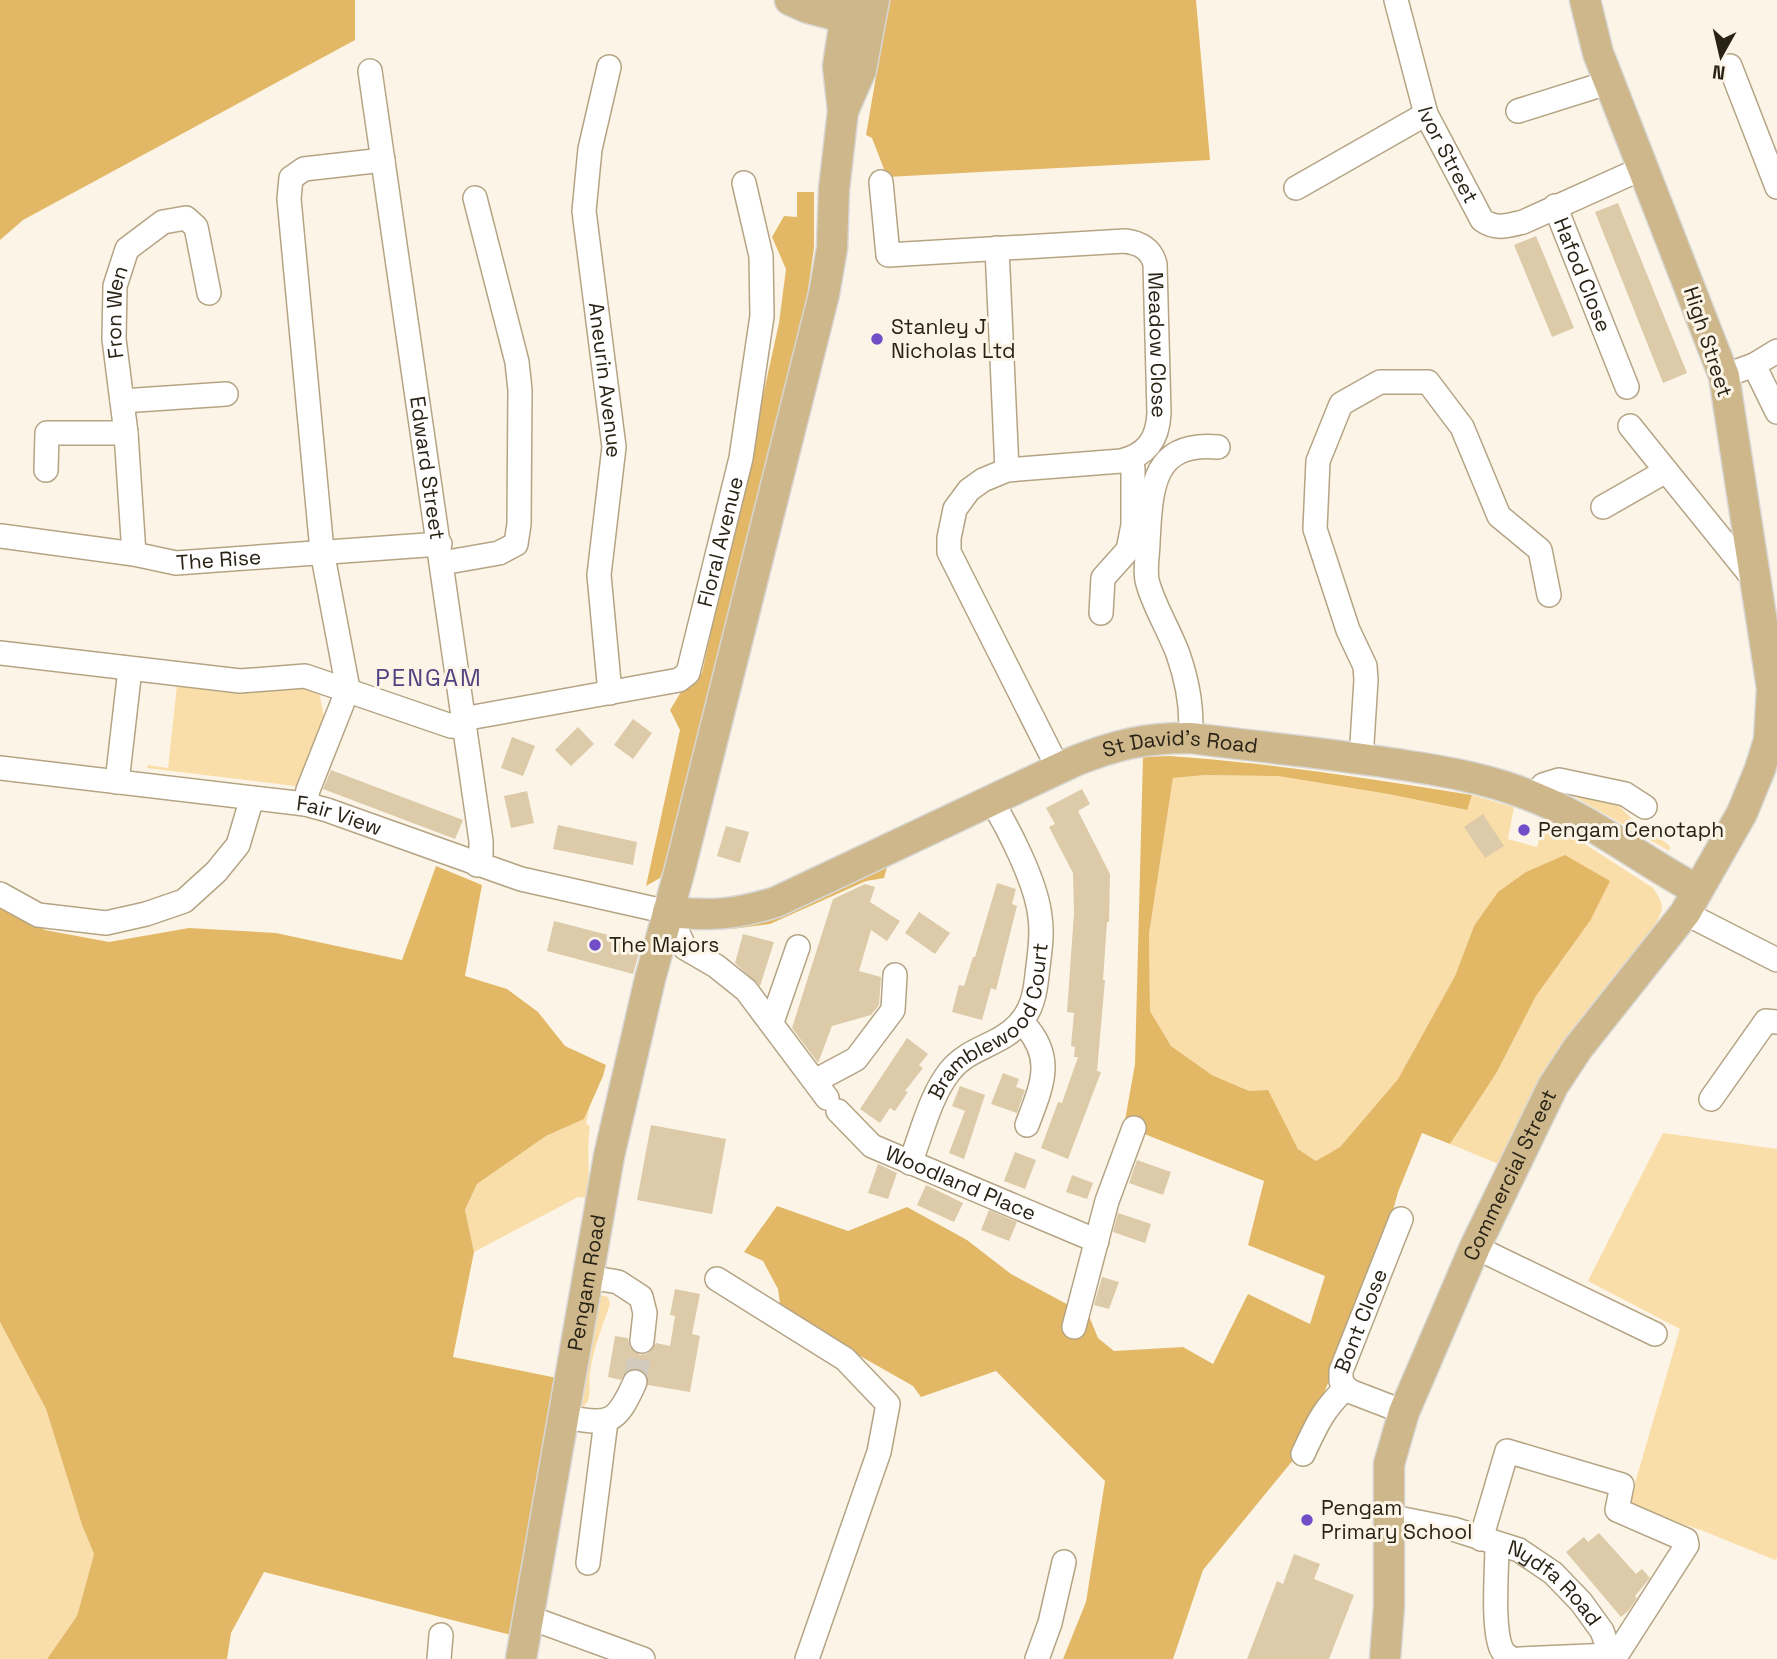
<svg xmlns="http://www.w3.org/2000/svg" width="1777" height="1659" viewBox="0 0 1777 1659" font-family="'Space Grotesk',sans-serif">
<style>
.green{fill:#fadeaa}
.forest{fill:#e2b866}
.building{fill:#dccaa9}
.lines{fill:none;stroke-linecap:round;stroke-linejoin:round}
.minor-tunnel{stroke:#d2cbbd;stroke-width:23;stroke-dasharray:23 11;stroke-linecap:butt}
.minor-casing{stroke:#b5a484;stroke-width:26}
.major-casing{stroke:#d8d7d5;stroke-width:33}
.minor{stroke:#fff;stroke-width:23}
.major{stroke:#cdb78b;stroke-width:30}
.poi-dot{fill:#714ec7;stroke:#fcf5e7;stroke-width:2.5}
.labels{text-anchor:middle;stroke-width:6;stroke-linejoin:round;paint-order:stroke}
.street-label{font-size:21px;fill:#292316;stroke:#fcf5e7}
.poi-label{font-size:21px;fill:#292316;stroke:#fcf5e7;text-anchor:start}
.quarter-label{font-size:24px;letter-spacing:2px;fill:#514280;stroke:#fcf5e7}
</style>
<rect width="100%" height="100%" fill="#fcf5e7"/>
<g class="green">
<path d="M177,685L312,688L319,692L326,726L303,787L147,768L148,765L168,768Z"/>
<path d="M1205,775L1278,776L1388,794L1466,810L1472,795L1514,807L1508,839L1537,847L1544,821L1560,828L1653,888C1657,894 1662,900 1662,908C1659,931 1600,997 1583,1017L1586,1020L1501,1165L1450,1144L1497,1072L1536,996L1590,921L1474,926L1455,976L1398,1079L1340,1147L1316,1161L1298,1149L1268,1091H1249L1212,1075L1171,1046L1150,1011L1149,934L1173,778Z"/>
<path d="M1558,787L1614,801L1630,817L1670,846L1669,851Z"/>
<path d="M590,1106L586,1124L590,1126C586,1150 591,1174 587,1198L578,1197L474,1252L465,1211L477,1184L546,1136L584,1119Z"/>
<path d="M1663,1133L1777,1149V1558L1775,1560L1701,1530L1628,1507L1680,1329L1588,1281Z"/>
<path d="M601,1295L608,1297L610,1304C602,1328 593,1349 590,1373C588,1385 594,1401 581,1408Z"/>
<path d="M0,1322L46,1409L82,1525L94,1554L77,1616L47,1659H0Z"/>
</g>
<g class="forest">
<path d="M0,0H355V40L23,220L0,240Z"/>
<path d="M889,0H1196L1210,160L887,177L872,138L866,135Z"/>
<path d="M797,192H814V248L806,304L712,693L663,871L660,878L646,886L680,730L670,710L681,692L691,687L702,673L779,323L786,269L772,237L784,216L797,217Z"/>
<path d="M1170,756C1271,763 1372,779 1472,795L1467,810L1388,794L1278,776L1205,775L1173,778L1149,934L1150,1011L1171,1046L1212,1075L1249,1091L1268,1090L1298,1149L1316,1161L1340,1147L1398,1079L1455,976L1474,926L1498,892L1526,872L1565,855L1610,881L1590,921L1536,996L1497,1072L1450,1144L1422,1133L1398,1192L1385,1241L1322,1398L1294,1459L1203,1570L1173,1659H1063L1086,1602L1105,1481L996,1371L921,1397L913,1386L781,1311L778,1289L763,1261L744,1252L777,1206L848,1231L907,1207L967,1240L1011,1274L1089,1316L1098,1338L1114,1351L1183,1347L1213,1364L1248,1294L1310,1324L1325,1276L1248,1245L1264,1181L1124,1126L1135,1064L1143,757Z"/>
<path d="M889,860L884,878L866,881L770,924L732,929L731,925Z"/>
<path d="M436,866L482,885L465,976L507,989L538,1012L565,1046L606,1065L603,1076L584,1119L546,1136L477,1184L465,1210L474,1252L453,1357L557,1378L511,1635L264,1572L231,1633L227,1659H47L77,1616L94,1554L82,1525L46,1409L0,1322V905L45,930L109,942L189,928L276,933L402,960Z"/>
</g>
<g class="building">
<path d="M1618,203L1687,373L1663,383L1595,212Z"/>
<path d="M1536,236L1574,328L1552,337L1514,245Z"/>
<path d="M633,719L652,733L633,759L614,745Z"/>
<path d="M578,727L594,744L571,766L555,750Z"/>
<path d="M512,737L535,746L523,776L501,768Z"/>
<path d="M331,770L463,820L455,839L323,789Z"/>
<path d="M1082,789L1090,804L1078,811L1110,874L1109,922H1107L1103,980H1105L1097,1071L1101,1072L1068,1159L1041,1148L1058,1102L1062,1103L1078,1057H1074L1075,1047L1071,1046L1074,1013L1067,1012L1074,913L1073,873L1049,827L1055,824L1046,808Z"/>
<path d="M527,791L534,823L511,828L504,796Z"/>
<path d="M1483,814L1504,846L1485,858L1464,827Z"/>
<path d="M558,825L637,842L633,865L553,849Z"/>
<path d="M726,826L749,832L740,863L717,856Z"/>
<path d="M997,883L1016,889L1012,904L1017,906L996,990L991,988L982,1020L952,1012L959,985L964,986L973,957H975Z"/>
<path d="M865,884L875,887L870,902L900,921L887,941L871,930L859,971L881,977L879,1005L871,1015L832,1026L818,1063L792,1028L833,899Z"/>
<path d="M919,912L950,933L935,954L905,933Z"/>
<path d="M554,921L639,943L641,946L633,974L547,951Z"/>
<path d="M743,934L774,942L760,986L735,963Z"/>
<path d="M907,1038L928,1054L919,1065L923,1068L905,1091L908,1092L895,1111L890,1108L880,1123L860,1109Z"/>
<path d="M1003,1073L1019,1079L1016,1087L1025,1090L1017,1113L991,1104Z"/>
<path d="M960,1086L985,1095L964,1159L949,1153L965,1111L952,1106Z"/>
<path d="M651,1125L726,1139L712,1214L637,1200Z"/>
<path d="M1015,1152L1036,1160L1025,1189L1004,1181Z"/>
<path d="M1137,1160L1171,1172L1163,1195L1129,1183Z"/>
<path d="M878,1164L897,1173L888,1199L868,1193Z"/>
<path d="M1072,1175L1093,1183L1087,1199L1066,1192Z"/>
<path d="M926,1185L963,1203L954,1222L917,1205Z"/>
<path d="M989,1210L1017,1222L1009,1241L981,1230Z"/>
<path d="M1118,1213L1151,1224L1145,1243L1113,1232Z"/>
<path d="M1102,1277L1119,1282L1109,1309L1094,1305Z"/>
<path d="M675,1289L700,1294L692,1334L700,1336L690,1392L648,1385L646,1374L635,1368L627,1371L621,1380L608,1377L615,1336L628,1338L630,1347L640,1355L648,1353L656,1343L670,1346L675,1316L670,1315Z"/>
<path d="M1599,1533L1636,1574L1642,1569L1650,1578L1635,1596L1637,1598L1629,1610L1621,1617L1566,1552L1584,1537L1588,1542Z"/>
<path d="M1294,1554L1320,1564L1314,1579L1354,1595L1329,1659H1247L1277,1581L1283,1584Z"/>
</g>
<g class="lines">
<path class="minor-tunnel" d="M635,1382L642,1341"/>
<g class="minor-casing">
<g id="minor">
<path id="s1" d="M1396,0L1426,114L1482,220C1496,230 1507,226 1523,222L1643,168"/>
<path d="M1730,66L1777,187"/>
<path id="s2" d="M609,67L590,149L584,211L614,447L599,575L610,693"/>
<path id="s3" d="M370,71L481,841V854L477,865"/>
<path d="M1518,111L1610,82"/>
<path id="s4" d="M881,182L888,255L1125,241C1140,243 1151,249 1155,264L1159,413C1158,439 1147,455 1121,461L1007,470L983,480L969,490L955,509L949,538V552L1058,768"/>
<path d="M1296,188L1426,114"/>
<path id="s5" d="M1555,206L1627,387"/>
<path d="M997,248L1007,470"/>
<path d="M1754,365L1777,412"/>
<path d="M1724,376L1754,365L1777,351"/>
<path d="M122,401L226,394"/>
<path d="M1630,426L1756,582"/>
<path d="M46,470L47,433H126"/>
<path d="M1603,507L1666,471"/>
<path id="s6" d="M1,536L134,554L176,563L440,544"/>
<path id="s7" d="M134,554L126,433L114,339L115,286L127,249L163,222L186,218L196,227L209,293"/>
<path d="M442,563L499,553L516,544L519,524L520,390L517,362L475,198"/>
<path d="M1101,613L1103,578L1128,550L1133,525V469L1131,459"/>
<path d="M0,653L240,681L305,676L451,726L464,727"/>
<path id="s8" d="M463,719L679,680L688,673L741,458L762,316L761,256L744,183"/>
<path d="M1190,738C1193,710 1187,680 1178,654C1169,630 1155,608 1148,584C1144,572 1148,554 1148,542C1151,490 1151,441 1218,447"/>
<path d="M1361,759L1366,680L1365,666L1348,630L1315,529L1318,461L1341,404L1380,382H1428L1462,427L1499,516L1540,550L1549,595"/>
<path id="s9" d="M0,768L305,804L327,810L521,879L668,912L685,948L716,966L746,990L827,1098"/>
<path d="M117,782L130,669"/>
<path d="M1535,797L1543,785L1559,780L1625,794L1645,807"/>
<path d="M305,804L308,790L348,689L322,551L289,199L291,178L304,169L383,160"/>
<path d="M0,894L38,915L106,923L146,914L184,901L216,872L238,845L252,798"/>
<path d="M1685,913L1777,960"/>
<path d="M772,1022L798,947"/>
<path d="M1022,1022C1056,1057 1042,1085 1027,1125"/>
<path d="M815,1081L856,1059L893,1010L895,975"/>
<path d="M1711,1099L1766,1021L1777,1022"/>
<path id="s10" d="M838,1111L872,1146L1097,1241"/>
<path id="s11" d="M910,1163C922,1133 930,1096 950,1071C969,1047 999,1046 1019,1024C1032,1010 1035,994 1037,975C1039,956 1043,937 1040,917C1037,884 1009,829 991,800"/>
<path d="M1475,1247L1655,1334"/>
<path d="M589,1277L618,1282L641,1297L645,1313L642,1341"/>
<path d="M717,1279L845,1359L888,1404L879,1452L807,1659"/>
<path d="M1074,1327L1107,1201L1134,1128"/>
<path d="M1346,1388L1352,1392L1404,1412"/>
<path d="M563,1417C609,1424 615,1427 635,1382"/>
<path id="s12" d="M1303,1454C1316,1426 1323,1409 1346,1388L1341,1381V1371L1401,1219"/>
<path id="s13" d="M1388,1516L1453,1529L1519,1550L1553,1573L1581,1602L1602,1631L1612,1659"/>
<path d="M1481,1539L1507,1451L1622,1485L1617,1510L1686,1540L1687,1545L1614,1659"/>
<path d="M1497,1544C1497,1570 1492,1625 1501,1648C1504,1654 1507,1656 1513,1659"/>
<path d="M588,1563L606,1421"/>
<path d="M527,1619L539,1621L643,1659"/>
<path d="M439,1659L441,1635"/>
<path d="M1037,1659L1050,1623L1064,1562"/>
<path d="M1520,1659L1611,1655"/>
</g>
</g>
<g class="major-casing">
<g id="major">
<path d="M790,0L808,8L862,22"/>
<path d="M843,111L861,70L874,0"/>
<path id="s14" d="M668,912C712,916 734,915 776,902L1075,761C1118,744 1145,738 1190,738C1252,746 1314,752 1376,761C1430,769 1484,776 1536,798C1593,821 1643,861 1697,890"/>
<path id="s15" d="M521,1659L609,1156L650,979L680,869L824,294L832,248L834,189L843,111L838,66L848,0"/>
<path id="s16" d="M1385,1659L1389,1606V1464L1404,1412L1475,1247L1553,1086L1578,1048L1685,913L1742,813L1760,769L1769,740L1772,688L1724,376L1598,53L1585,0"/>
</g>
</g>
<use href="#minor" class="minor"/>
<use href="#major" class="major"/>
</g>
<g class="poi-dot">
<circle cx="877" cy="339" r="7"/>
<circle cx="1524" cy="830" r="7"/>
<circle cx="595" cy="945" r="7"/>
<circle cx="1307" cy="1520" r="7"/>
</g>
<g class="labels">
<g class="street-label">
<text dy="7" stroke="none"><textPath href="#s1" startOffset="164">Ivor Street</textPath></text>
<text dy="7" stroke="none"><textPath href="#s5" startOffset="74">Hafod Close</textPath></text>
<text dy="7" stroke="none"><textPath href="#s7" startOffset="243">Fron Wen</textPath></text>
<text transform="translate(1708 342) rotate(72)" y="7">High Street</text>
<text dy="7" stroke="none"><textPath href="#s4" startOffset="432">Meadow Close</textPath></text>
<text dy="7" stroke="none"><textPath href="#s2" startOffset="317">Aneurin Avenue</textPath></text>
<text dy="7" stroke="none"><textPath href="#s3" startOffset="401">Edward Street</textPath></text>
<text dy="7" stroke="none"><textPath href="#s8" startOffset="366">Floral Avenue</textPath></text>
<text dy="7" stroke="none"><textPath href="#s6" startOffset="220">The Rise</textPath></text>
<text dy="7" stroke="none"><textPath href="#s14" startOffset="548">St David's Road</textPath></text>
<text dy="7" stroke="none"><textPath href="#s9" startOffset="343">Fair View</textPath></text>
<text dy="7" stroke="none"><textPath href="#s11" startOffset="170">Bramblewood Court</textPath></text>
<text dy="7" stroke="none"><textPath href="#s16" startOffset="509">Commercial Street</textPath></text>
<text dy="7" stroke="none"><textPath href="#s10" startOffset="145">Woodland Place</textPath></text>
<text dy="7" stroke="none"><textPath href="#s15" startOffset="382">Pengam Road</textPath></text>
<text dy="7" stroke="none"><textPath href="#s12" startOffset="152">Bont Close</textPath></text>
<text dy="7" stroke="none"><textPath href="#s13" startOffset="184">Nydfa Road</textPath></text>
</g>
<g class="poi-label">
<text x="891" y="334">Stanley J<tspan x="891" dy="24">Nicholas Ltd</tspan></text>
<text x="1538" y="837">Pengam Cenotaph</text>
<text x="609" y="952">The Majors</text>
<text x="1321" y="1515">Pengam<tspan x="1321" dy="24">Primary School</tspan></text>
</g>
<g class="quarter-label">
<text x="429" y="686">PENGAM</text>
</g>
</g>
<g transform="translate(1721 56) rotate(188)" stroke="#fcf5e7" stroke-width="5" paint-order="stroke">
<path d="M0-5L12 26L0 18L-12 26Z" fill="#292316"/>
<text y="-10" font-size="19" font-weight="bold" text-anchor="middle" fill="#292316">N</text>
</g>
</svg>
